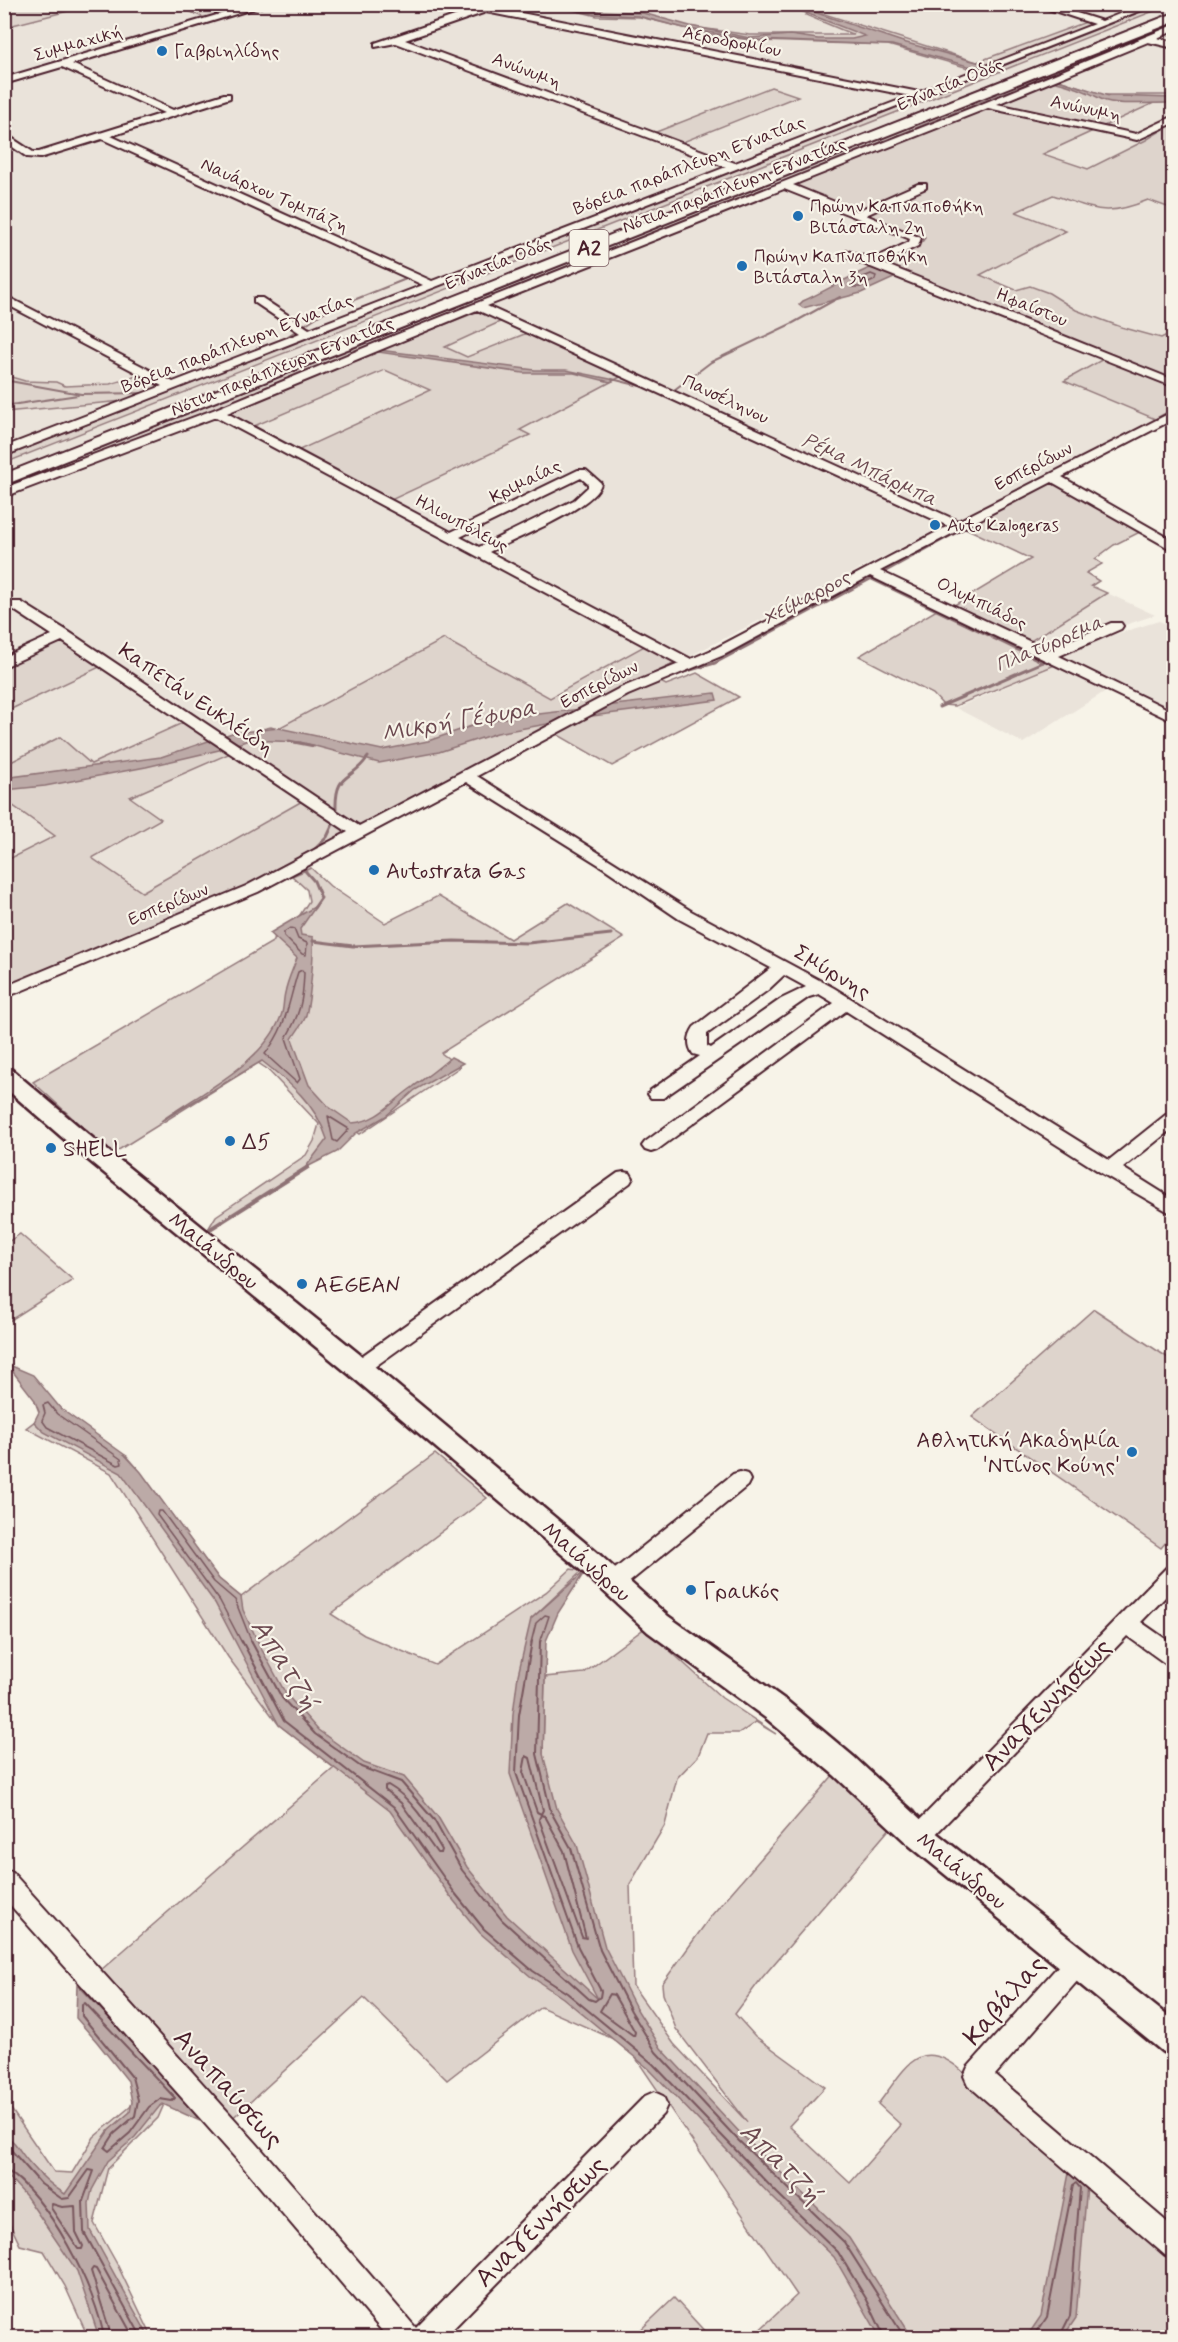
<svg xmlns="http://www.w3.org/2000/svg" width="1178" height="2342" viewBox="0 0 1178 2342" font-family="Mynerve,sans-serif">
<style>
.built{fill:#eae3da}
.green{fill:#ded4cc;stroke:#947a7c;stroke-width:1.5}
.water{fill:#bcaaa7;stroke:#8e7275;stroke-width:1.5}
.lines{fill:none;stroke-linecap:round;stroke-linejoin:round}
.shore-far1{stroke:#78575d;stroke-width:1.5}
.shore{stroke:#78575d;stroke-width:2}
.stream-far3{stroke:#8e7275;stroke-width:2}
.stream-far2{stroke:#8e7275;stroke-width:3}
.stream-far1{stroke:#8e7275;stroke-width:4}
.stream{stroke:#8e7275;stroke-width:5}
.minor-casing{stroke:#4a1f2b;stroke-width:4}
.major-casing{stroke:#4a1f2b;stroke-width:5}
.highway-casing{stroke:#4a1f2b;stroke-width:4}
.minor{fill:#f7f3e8;fill-rule:evenodd}
.major{fill:#f7f3e8;fill-rule:evenodd}
.highway{fill:#f7f3e8;fill-rule:evenodd}
.poi-dot{fill:#1f6fb2;stroke:#f7f3e8;stroke-width:2}
.labels{text-anchor:middle;stroke-width:4.5;stroke-linejoin:round;paint-order:stroke}
.far-street-label{font-size:18px;fill:#4a1f2b;stroke:#f7f3e8}
.far-poi-label{font-size:18px;fill:#4a1f2b;stroke:#f7f3e8;text-anchor:start}
.far-water-label{font-size:20px;font-style:italic;fill:#6c4950;stroke:#f7f3e8}
.shield{fill:#f7f3e8;stroke:#7e5f64;stroke-width:1.5}
.shield-label{font-size:21px;font-weight:bold;fill:#4a1f2b}
.street-label{font-size:22px;fill:#4a1f2b;stroke:#f7f3e8}
.poi-label{font-size:22px;fill:#4a1f2b;stroke:#f7f3e8;text-anchor:start}
.water-label{font-size:24px;font-style:italic;fill:#6c4950;stroke:#f7f3e8}
.near-street-label{font-size:27px;fill:#4a1f2b;stroke:#f7f3e8}
.near-water-label{font-size:28px;font-style:italic;fill:#6c4950;stroke:#f7f3e8}
</style>
<rect width="100%" height="100%" fill="#f7f3e8"/>
<filter id="ink" filterUnits="userSpaceOnUse"><feTurbulence type="fractalNoise" baseFrequency=".0167" numOctaves="2"/><feDisplacementMap in="SourceGraphic" scale="12" xChannelSelector="R" yChannelSelector="G"/><feConvolveMatrix kernelMatrix="1 2 1 2 8 2 1 2 1" color-interpolation-filters="sRGB"/></filter>
<g filter="url(#ink)">
<g class="built">
<path d="M93,4L175,5L209,20L5,79V27Z"/>
<path d="M270,5H1173V410L955,524L951,522L655,674L5,989V82Z"/>
<path d="M1107,593L1155,615L1044,652L1026,644Z"/>
<path d="M1159,621L1173,627V698L1162,706L1057,658L1103,638Z"/>
<path d="M1059,664L1109,689L1023,743L956,708Z"/>
</g>
<g class="green">
<path d="M4,5H61L72,10L9,26L5,24Z"/>
<path d="M175,5H260L209,20Z"/>
<path d="M552,5H569L599,12L647,15L686,26L750,35H854L806,15L812,10L977,62L1086,22L1097,26L979,71L888,45L760,41L712,35L640,17L597,16Z"/>
<path d="M1159,5H1169L5,463V457L498,262Z"/>
<path d="M1173,12V14L700,201L698,200Z"/>
<path d="M1173,21V24L43,480L5,493V486Z"/>
<path d="M1056,79L1103,95H1173V102H1156L1043,154L1088,169L1146,140L1173,123V209L1148,200C1104,218 1096,209 1053,195L1016,212L1066,231L980,275L1016,290L1030,286L1049,293L1076,310L1121,327L1161,338L1173,332V381L880,262L922,242L925,238L790,186Z"/>
<path d="M771,87L798,96L678,144L651,134Z"/>
<path d="M591,242L593,243L5,475V473Z"/>
<path d="M479,311L502,321L445,347L467,357L527,333L624,375L520,430L530,435L389,501L297,451L430,390L385,370L252,427L224,412Z"/>
<path d="M1105,358L1173,386V409L1155,419L1064,381Z"/>
<path d="M4,375L25,381L56,382L65,386L110,384L140,375L160,387L123,401L5,412Z"/>
<path d="M1047,483H1058L1142,531L1114,545L1095,559L1102,564L1086,573L1099,581L1091,586L1107,593L1026,644L951,607L1031,559L963,527Z"/>
<path d="M940,608L1055,665L955,706L943,705L933,694L859,656Z"/>
<path d="M64,637L104,665L5,712V665Z"/>
<path d="M444,639L550,698L646,645L677,662L618,691L657,680L666,685L697,673L739,697L612,766L555,733L360,827L235,751L130,797L161,819L92,858L142,892L304,800L352,832L230,897L5,988V861L55,836L5,800V765L60,737L91,764L189,720L218,739L271,727L277,729Z"/>
<path d="M311,868L330,886L385,923L438,896L510,939L568,903L624,938L441,1053L460,1067L360,1134L345,1124L341,1145L207,1231L216,1216L306,1155L314,1141L319,1124L267,1069L258,1063L112,1154L33,1082L274,941L275,931L298,918L309,901L307,890L292,876Z"/>
<path d="M20,1234L73,1280L6,1323L4,1321L5,1244Z"/>
<path d="M1094,1309L1173,1361V1534L1161,1548L972,1417Z"/>
<path d="M43,1415L127,1456L138,1469L219,1579L241,1597L435,1454L487,1498L331,1614L364,1635L435,1665L546,1592L571,1569L582,1571L531,1619L543,1754L545,1677L584,1673L645,1628L722,1698L776,1734L756,1722L740,1733H707L698,1756L677,1778L665,1825L630,1884L633,1986L674,2044L747,2122L676,2029L663,1994L662,1984L711,1916L835,1773L892,1826L761,1979L735,2014L755,2036L825,2087L789,2126L850,2183L901,2125L878,2104C904,2071 918,2034 961,2070L1173,2259V2337H752L797,2295L627,2045L541,2007L447,2080L364,1998L215,2134L86,1983L334,1768L279,1725L228,1657L111,1473L26,1428Z"/>
<path d="M139,2090L168,2095L158,2118L108,2168L94,2223L117,2264L152,2337H88L65,2286L44,2251L20,2245L5,2214L4,2114L11,2109L54,2172L72,2173L94,2137L130,2107Z"/>
<path d="M674,2298L710,2337H633Z"/>
</g>
<g class="water">
<path d="M558,5L599,11L643,13L690,26L750,38L790,35L818,39H852L865,36L786,5H793L903,42L984,64L975,68L892,45L752,40L684,28L638,16L593,14Z"/>
<path d="M1052,78L1109,96L1173,98V103C1155,102 1117,107 1101,99C1085,90 1067,84 1048,80Z"/>
<path d="M872,267L896,277L861,293L803,308L799,305L803,301C827,290 848,277 872,267Z"/>
<path d="M379,350L535,370H566L615,380L610,382L574,373H523L378,352Z"/>
<path d="M715,693L717,700L592,716L497,733L439,752L379,763L300,742L249,740L219,750L146,767L45,786L5,790L4,778L161,757L232,733L279,728L382,750L428,741L489,720Z"/>
<path d="M316,906L300,929L301,935L313,937C314,953 310,1005 305,1018C302,1025 296,1032 292,1039L309,1085L329,1107L352,1123C379,1121 392,1101 413,1087C426,1077 439,1068 451,1057L463,1063L415,1090L386,1116L356,1133L337,1152L305,1168L327,1139C316,1104 290,1083 262,1061L161,1121C201,1092 264,1063 281,1016C284,1009 283,1000 285,993C287,981 293,969 297,958L270,933Z"/>
<path d="M7,1364L33,1375L61,1409L125,1455L141,1472L219,1579L241,1597L243,1610L262,1650L286,1694L318,1730L364,1763L404,1777L438,1817L467,1867L507,1916L598,1999L572,1950L510,1774L513,1714L518,1675L531,1619L585,1571L558,1613L546,1641L543,1754L557,1809L577,1845L605,1947L636,2008L661,2048L744,2137L849,2238L912,2337H880L834,2257L773,2198L649,2069L563,1998L530,1976L480,1933L450,1896L390,1811L279,1725L215,1603L121,1473L44,1432L34,1422L39,1412L34,1399Z"/>
<path d="M77,1984L177,2090L200,2121L163,2104L159,2107L135,2137L108,2161L92,2190L89,2203L90,2230L149,2337H99L77,2271L26,2196L5,2173V2136C16,2141 19,2151 28,2161C39,2174 50,2185 65,2194L109,2130L130,2112L132,2102L128,2081L97,2042L76,2018Z"/>
<path d="M1070,2168L1087,2184L1076,2318L1063,2337L1026,2338L1041,2316Z"/>
</g>
<g class="lines">
<g class="shore-far1">
<path d="M871,274L876,276L875,280L860,287H851L854,281Z"/>
<path d="M290,928L294,929L298,939L307,943L306,955L302,954L284,936V932Z"/>
<path d="M302,970L304,973C303,1001 300,1014 286,1038L300,1079L297,1083L265,1054C287,1027 288,1003 298,972Z"/>
<path d="M328,1116L349,1129L337,1142L333,1140Z"/>
<path d="M48,1403L57,1414L121,1459L122,1464L118,1465L47,1427L42,1420L45,1413L43,1405Z"/>
<path d="M242,1643L220,1601L157,1515L158,1511H162L214,1582L235,1600L252,1643"/>
<path d="M531,1643L536,1623L545,1615L549,1616L540,1643"/>
</g>
<g class="shore">
<path d="M242,1641L284,1721L394,1807L454,1892L484,1929L533,1971L567,1993L653,2064L777,2193L838,2252L867,2300L885,2338"/>
<path d="M251,1641L282,1698L315,1734L361,1767L401,1782L434,1820L462,1870L502,1920L589,1999L595,2001L600,1997L601,1991L578,1947L516,1773L519,1715L532,1641"/>
<path d="M540,1641L537,1754L551,1812L571,1848L600,1950L631,2011L656,2052L739,2141L844,2242L905,2338"/>
<path d="M526,1756L530,1758L543,1810L541,1814L537,1812L523,1772Z"/>
<path d="M388,1785C413,1799 428,1826 442,1850L441,1853H437L401,1803L385,1790V1786Z"/>
<path d="M541,1815L545,1816L564,1851L586,1938L582,1937L539,1819Z"/>
<path d="M610,1994L614,1995L635,2032L634,2036L600,2011Z"/>
<path d="M85,2003L175,2098L172,2101L160,2099L149,2107L130,2133L109,2151L105,2148L114,2134L135,2116L138,2100L132,2077L82,2016V2005Z"/>
<path d="M4,2142L41,2184L62,2199L69,2198L89,2170L94,2171L83,2201L84,2232L142,2338"/>
<path d="M4,2169C47,2192 97,2291 104,2338"/>
<path d="M52,2204L62,2207L75,2206L76,2232L83,2246L82,2249H78L51,2208Z"/>
<path d="M112,2338L91,2271L93,2268L96,2269L134,2338"/>
<path d="M1033,2338L1047,2317L1073,2185L1076,2183L1080,2188L1070,2316L1059,2338"/>
</g>
<g class="stream-far3">
<path d="M279,342L324,312L411,277"/>
<path d="M612,379L648,388"/>
<path d="M4,380L81,394L146,393"/>
<path d="M670,393L711,362L793,323L840,297"/>
<path d="M4,406L78,395"/>
<path d="M1137,530L1169,548"/>
<path d="M881,574L985,517"/>
<path d="M759,639L871,579L996,639"/>
</g>
<g class="stream-far2">
<path d="M993,638L1043,662"/>
<path d="M680,673L715,663L762,638"/>
<path d="M939,707L1043,662"/>
<path d="M289,741L314,746"/>
<path d="M336,809C335,771 351,782 368,757"/>
<path d="M314,850L327,837L334,822"/>
<path d="M300,865L314,881L321,898L314,908"/>
<path d="M313,941L353,946L454,941L528,943L611,934"/>
<path d="M19,991L40,983"/>
</g>
<g class="stream-far1">
<path d="M208,1233L207,1231L308,1167"/>
<path d="M695,1636L705,1643"/>
</g>
<g class="stream">
<path d="M703,1641L738,1666"/>
<path d="M903,1803L914,1812"/>
</g>
<g class="minor-casing">
<g id="minor">
<path d="M254,4H269L72,64L173,110L224,94H230V98L111,136L432,281L726,167L396,43L375,47V43L490,4H504L496,8L919,92L1094,24L1033,4H1048L1102,21L1144,4H1157L4,456V447L162,386L4,303V295L173,382L300,333L254,302V298H262L309,329L423,285L102,139L40,158L27,157L4,141V133L33,152H39L164,113L62,67L4,84V78ZM486,12L910,96L735,163L405,40Z"/>
<path d="M1174,25V31L1157,38L1174,42V48L1148,42L997,104L1136,134L1174,116V123L1137,140L988,108L793,185L857,211L918,184H926V188L866,215L921,238L918,246L882,263L1174,380V387L843,256L842,254L847,251L873,259L909,242L910,239L784,189L487,306L958,521L1174,411V419L1062,477L1174,541V551L1052,482L880,571L1048,650L1111,623H1121L1123,626L1121,629L1059,656L1174,712V722L870,576L724,655L628,695L477,776L691,911L834,988L1109,1160L1168,1113L1174,1111V1127L1123,1168L1174,1200V1215L1103,1174L846,1011L657,1150L651,1152L645,1150L642,1146L645,1142L834,1003L819,994L809,997L663,1098H651L648,1094L651,1090L700,1056L693,1054C687,1045 688,1036 694,1027L771,968L679,919L604,868L466,782L258,892L4,998V987L246,886L348,832L62,641L4,667V657L52,635L11,608L9,605L11,602H21L69,632L359,826L618,689L679,664L216,417L4,497V488L213,410L393,336L984,103ZM477,310L948,526L714,649L691,659L489,552C512,540 597,507 601,483L586,470H578L451,532L227,413ZM581,478L588,484V487L574,500L479,547L460,537ZM784,975L806,987L781,999L711,1048L707,1046V1034L768,990Z"/>
<path d="M624,1172L630,1173L633,1178L630,1183L366,1373L359,1376L352,1373L349,1368L352,1363L618,1173Z"/>
<path d="M740,1472L747,1474L750,1480L747,1486L621,1589L613,1592L605,1589L602,1583L605,1577L733,1474Z"/>
<path d="M1174,1564V1588L1141,1622L1174,1645V1666L1166,1664L1127,1636L927,1843L919,1847L911,1843L907,1836L911,1829L1167,1567Z"/>
<path d="M4,1869L12,1872L257,2144L416,2328L645,2096L654,2092L663,2096L667,2105L663,2114L444,2338H388L239,2162L4,1898Z"/>
<path d="M1077,1951L1086,1955L1089,1963L1086,1971L995,2075L1174,2228V2259L1165,2255L968,2085L964,2076L968,2067L1068,1955Z"/>
</g>
</g>
<g class="major-casing">
<path id="major" d="M4,1068L12,1070L102,1146L368,1361L601,1556L668,1616L787,1701L854,1757L929,1827L1174,2021V2056L1163,2052L909,1845L834,1775L767,1719L648,1632L583,1572L350,1375L86,1158L4,1087Z"/>
</g>
<g class="highway-casing">
<path id="highway" d="M1174,13V22L4,485V474Z"/>
</g>
<use href="#minor" class="minor"/>
<use href="#major" class="major"/>
<use href="#highway" class="highway"/>
</g>
</g>
<g class="poi-dot">
<circle cx="162" cy="51" r="6"/>
<circle cx="798" cy="216" r="6"/>
<circle cx="742" cy="266" r="6"/>
<circle cx="935" cy="525" r="6"/>
<circle cx="374" cy="870" r="6"/>
<circle cx="230" cy="1141" r="6"/>
<circle cx="51" cy="1148" r="6"/>
<circle cx="302" cy="1284" r="6"/>
<circle cx="1132" cy="1452" r="6"/>
<circle cx="691" cy="1590" r="6"/>
</g>
<g class="labels">
<g class="far-street-label">
<text transform="translate(732 41) rotate(11)" y="6">Αεροδρομίου</text>
<text transform="translate(78 43) rotate(-16)" y="6">Συμμαχική</text>
<text transform="translate(527 70) rotate(21)" y="6">Ανώνυμη</text>
<text transform="translate(950 84) rotate(-22)" y="6">Εγνατία Οδός</text>
<text transform="translate(1086 108) rotate(12)" y="6">Ανώνυμη</text>
<text transform="translate(689 165) rotate(-21)" y="6">Βόρεια παράπλευρη Εγνατίας</text>
<text transform="translate(734 185) rotate(-21)" y="6">Νότια παράπλευρη Εγνατίας</text>
<text transform="translate(275 195) rotate(24)" y="6">Ναυάρχου Τομπάζη</text>
<text transform="translate(498 263) rotate(-22)" y="6">Εγνατία Οδός</text>
<text transform="translate(1032 307) rotate(22)" y="6">Ηφαίστου</text>
<text transform="translate(237 343) rotate(-21)" y="6">Βόρεια παράπλευρη Εγνατίας</text>
<text transform="translate(282 366) rotate(-22)" y="6">Νότια παράπλευρη Εγνατίας</text>
<text transform="translate(726 399) rotate(25)" y="6">Πανσέληνου</text>
<text transform="translate(1033 466) rotate(-27)" y="6">Εσπερίδων</text>
<text transform="translate(525 481) rotate(-26)" y="6">Κριμαίας</text>
<text transform="translate(462 523) rotate(28)" y="6">Ηλιουπόλεως</text>
<text transform="translate(982 603) rotate(26)" y="6">Ολυμπιάδος</text>
<text transform="translate(599 684) rotate(-27)" y="6">Εσπερίδων</text>
<text transform="translate(168 904) rotate(-22)" y="6">Εσπερίδων</text>
</g>
<g class="far-poi-label">
<text x="174" y="57">Γαβριηλίδης</text>
<text x="810" y="212">Πρώην Καπναποθήκη<tspan x="810" dy="21">Βιτάσταλη 2η</tspan></text>
<text x="754" y="262">Πρώην Καπναποθήκη<tspan x="754" dy="21">Βιτάσταλη 3η</tspan></text>
<text x="947" y="531">Auto Kalogeras</text>
</g>
<g class="far-water-label">
<text transform="translate(870 469) rotate(25)" y="7">Ρέμα Μπάρμπα</text>
<text transform="translate(806 597) rotate(-28)" y="7">Χείμαρρος</text>
<text transform="translate(1049 643) rotate(-23)" y="7">Πλατύρρεμα</text>
</g>
<rect class="shield" x="569.5" y="230" width="39" height="36" rx="4.5"/>
<g class="shield-label">
<text x="589" y="255">Α2</text>
</g>
<g class="street-label">
<text transform="translate(197 698) rotate(34)" y="8">Καπετάν Ευκλέιδη</text>
<text transform="translate(833 971) rotate(31)" y="8">Σμύρνης</text>
<text transform="translate(214 1250) rotate(39)" y="8">Μαιάνδρου</text>
<text transform="translate(587 1561) rotate(41)" y="8">Μαιάνδρου</text>
<text transform="translate(962 1870) rotate(39)" y="8">Μαιάνδρου</text>
</g>
<g class="poi-label">
<text x="386" y="878">Autostrata Gas</text>
<text x="242" y="1149">Δ5</text>
<text x="63" y="1156">SHELL</text>
<text x="314" y="1292">AEGEAN</text>
<text x="1120" y="1447" text-anchor="end">Αθλητική Ακαδημία<tspan x="1120" dy="25">'Ντίνος Κούης'</tspan></text>
<text x="703" y="1598">Γραικός</text>
</g>
<g class="water-label">
<text transform="translate(459 720) rotate(-10)" y="8">Μικρή Γέφυρα</text>
</g>
<g class="near-street-label">
<text transform="translate(1046 1704) rotate(-46)" y="9">Αναγεννήσεως</text>
<text transform="translate(1004 2000) rotate(-49)" y="9">Καβάλας</text>
<text transform="translate(229 2088) rotate(48)" y="9">Αναπαύσεως</text>
<text transform="translate(540 2221) rotate(-45)" y="9">Αναγεννήσεως</text>
</g>
<g class="near-water-label">
<text transform="translate(286 1664) rotate(58)" y="10">Απατζή</text>
<text transform="translate(782 2162) rotate(45)" y="10">Απατζή</text>
</g>
</g>
<rect width="1178" height="2342" fill="none" stroke="#f7f3e8" stroke-width="24"/>
<rect x="12" y="12" width="1154" height="2318" fill="none" stroke="#4a1f2b" stroke-width="2" filter="url(#ink)"/>
</svg>
